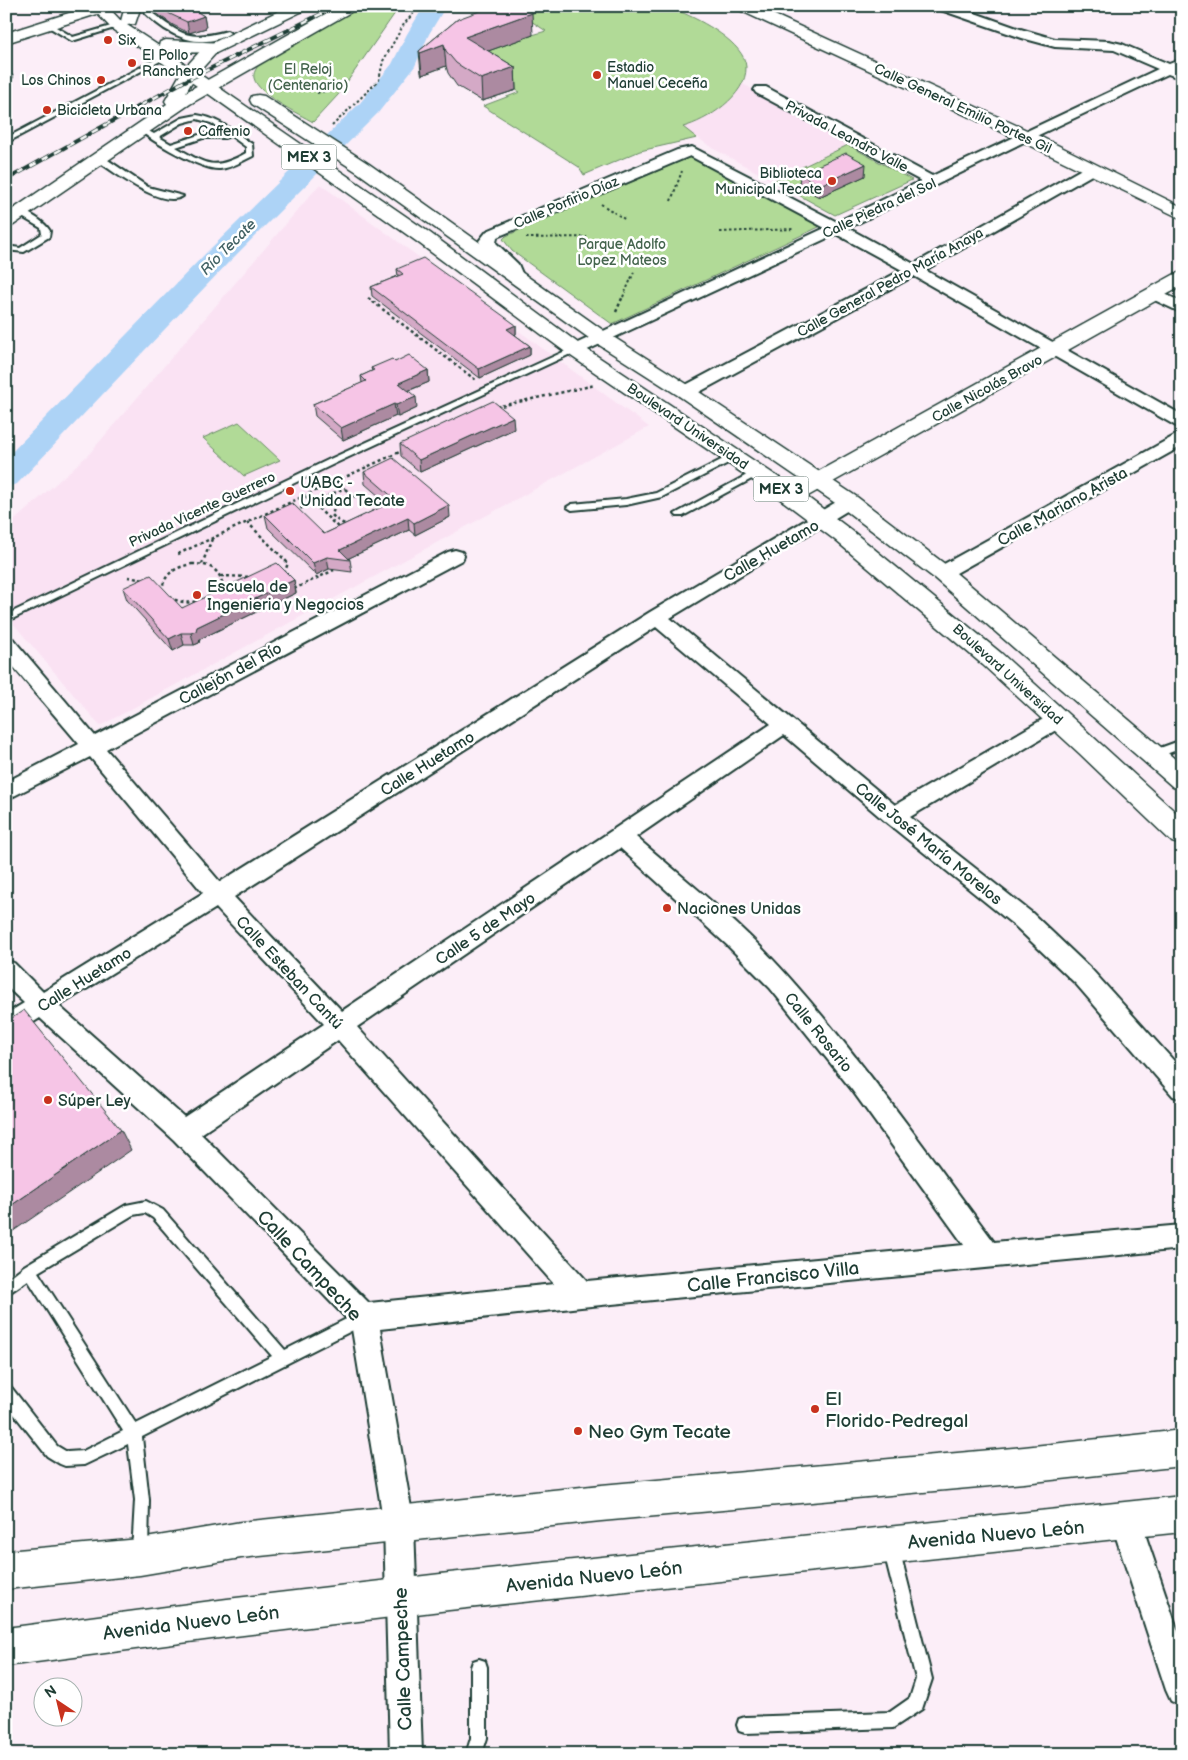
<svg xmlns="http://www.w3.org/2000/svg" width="1188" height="1760" viewBox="0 0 1188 1760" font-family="'Balsamiq Sans',sans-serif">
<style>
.built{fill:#fae2f3}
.green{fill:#b1da97;stroke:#688c66}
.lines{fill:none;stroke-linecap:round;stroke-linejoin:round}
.river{fill:#add3f6;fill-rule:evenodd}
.service-casing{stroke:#1f3d34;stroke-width:4}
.minor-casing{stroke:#1f3d34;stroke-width:4}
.tertiary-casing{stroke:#1f3d34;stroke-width:3}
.secondary-casing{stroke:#1f3d34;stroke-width:3}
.primary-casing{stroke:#1f3d34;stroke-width:3}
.path-far1{stroke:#1f3d34;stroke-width:2;stroke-dasharray:2.5 2.5;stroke-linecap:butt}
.path{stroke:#1f3d34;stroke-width:2.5;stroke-dasharray:3 3;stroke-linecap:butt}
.service{fill:#fff;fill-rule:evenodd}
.minor{fill:#fff;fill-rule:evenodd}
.tertiary{fill:#fff;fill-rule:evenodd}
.secondary{fill:#fff;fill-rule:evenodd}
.primary{fill:#fff;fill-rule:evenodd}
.rail-casing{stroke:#1f3d34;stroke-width:4}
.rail{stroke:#fff;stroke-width:2.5;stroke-dasharray:7;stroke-linecap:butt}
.wall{fill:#d4a9c6;stroke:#1f3d34}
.shaded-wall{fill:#ac8aa1;stroke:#1f3d34}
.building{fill:#f6c5e6;stroke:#1f3d34}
.poi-dot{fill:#c8321e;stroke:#fff;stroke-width:2}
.labels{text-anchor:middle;stroke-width:5;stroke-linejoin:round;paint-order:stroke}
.far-poi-label{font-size:14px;fill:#1f3d34;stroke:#fff;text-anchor:start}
.far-park-label{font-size:14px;fill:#44644d;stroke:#fff}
.far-street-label{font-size:14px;fill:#1f3d34;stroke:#fff}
.shield{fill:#fff;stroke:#627771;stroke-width:1}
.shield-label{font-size:15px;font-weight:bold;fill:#1f3d34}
.far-water-label{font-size:15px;font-style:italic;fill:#426264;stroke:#fff}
.poi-label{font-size:16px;fill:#1f3d34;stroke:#fff;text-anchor:start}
.street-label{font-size:16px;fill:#1f3d34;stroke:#fff}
.near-street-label{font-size:19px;fill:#1f3d34;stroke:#fff}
.near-poi-label{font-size:19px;fill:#1f3d34;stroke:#fff;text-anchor:start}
</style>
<rect width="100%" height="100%" fill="#fceef8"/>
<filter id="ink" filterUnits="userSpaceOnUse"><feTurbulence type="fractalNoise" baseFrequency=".02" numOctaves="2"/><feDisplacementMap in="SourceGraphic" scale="10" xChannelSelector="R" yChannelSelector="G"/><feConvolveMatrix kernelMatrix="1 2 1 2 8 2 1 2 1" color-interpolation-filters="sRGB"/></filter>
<g filter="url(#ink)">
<g class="built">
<path d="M741,83L852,143L773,181L714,149L682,127L703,119L727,103Z"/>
<path d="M320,184L649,427L100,726L6,615V528L89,454Z"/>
</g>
<g class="green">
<path d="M362,6H400L338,95L313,122C299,114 258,95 254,78C253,73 256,69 259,64Z"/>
<path d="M568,6H682L688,9L681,12C700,20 745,43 746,67C747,96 706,121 683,127L697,138L640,151L584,175L579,167L483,106L520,92L516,90L482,101C463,89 451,84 444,61L546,31L522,15Z"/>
<path d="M848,145L912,180L835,215L773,181Z"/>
<path d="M690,157H697L816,223L819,227L612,324L512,251L503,239L506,236Z"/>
<path d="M239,422L280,460L244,476L203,438Z"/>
</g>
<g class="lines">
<path class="river" d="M424,6H446L429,34L415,66L378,113L228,263L17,484L6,487V458L208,251L360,103L392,64L407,34Z"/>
<g class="service-casing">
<g id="service">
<path d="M158,6H167L152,13C183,36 189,41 227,31L230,33C201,52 167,35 145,13Z"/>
<path d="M49,23L73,37L118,24L121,26L72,41L47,26L46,25Z"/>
<path d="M164,55L166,56V58L6,143V138Z"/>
<path d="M6,70L12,77L6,82Z"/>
<path d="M197,115C219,118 234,132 252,144L253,156C242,161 232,168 220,169C203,171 151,141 138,129L143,128L154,134L182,118ZM197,119L211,123L227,133L202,134L171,144L159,137L182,123ZM231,136L246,147V153C213,171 207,165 176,147L203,138H224Z"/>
<path d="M96,156H102L148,187L183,196C162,210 113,171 96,160Z"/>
<path d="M17,210C27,210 45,222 50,231L49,237L24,252L6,250V246L20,248L42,234L41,228L17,214Z"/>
<path d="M572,348L579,350L336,463L6,622V615L330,459Z"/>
<path d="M733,454L736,455V459L662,497L626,505L572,510L567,507L572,504L626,499L656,493Z"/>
<path d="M756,470L759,471V475L683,516H677L675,514Z"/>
<path d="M1182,740V748L1153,759L1148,755L1149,752Z"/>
<path d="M146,1201L163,1210L285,1350L364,1310L369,1312L371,1317L369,1322L142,1437L149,1500L148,1553L145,1558L140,1561L135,1558L132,1553L135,1500L128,1444L84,1465L65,1466L60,1464L47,1456L6,1404V1385L11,1387L57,1446L67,1452L83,1451L123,1431L28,1280L6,1295V1280L24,1266L126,1205ZM145,1213L153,1218L272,1356L136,1424L38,1272L133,1215Z"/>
<path d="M891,1540L896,1543L899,1548L932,1679L922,1709L893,1728L745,1733L739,1731L737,1725L739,1719L745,1717L890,1712L910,1698L916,1679L883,1548L886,1543Z"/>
<path d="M479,1659L485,1661L487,1667V1738L482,1754H466L471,1738V1667L473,1661Z"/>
</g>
</g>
<g class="minor-casing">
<g id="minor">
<path d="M936,6H955L1017,28L1055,39L1109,41L1122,44L1169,64L1182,59V68L1179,69L1182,74L1176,77L1168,74L1030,139L848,228L914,264L1087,166H1097L1099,169L1097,172L925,270L1182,415V427L1176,426L914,276L692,396H680L678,392L680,388L902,270L836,234L581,353H569L567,350L569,347L825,228L690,156L497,237L496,243L518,264L524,278L522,281H510L506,269L481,245L479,241L487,231L677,150L692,147L837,222L921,181L756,93L754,90L756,87H766L932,176L1158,69L1114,50L1055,47L1022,38L938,9Z"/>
<path d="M1154,289L1182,302V313L1148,297L1146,294L1148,291Z"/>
<path d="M1182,434V446L949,577L942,579L935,577L932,573L935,569L1176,435Z"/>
<path d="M849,496L855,498L858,502L855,506L670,618L895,805L1052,714L1059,712L1066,714L1069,719L1066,724L910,817L1031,912L1092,970L1182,1070V1099L1173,1096L1076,984L1015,926L886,822L784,735L636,837C687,881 742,924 787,975C862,1059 927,1152 994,1242L1182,1225V1249L581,1307L380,1329L414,1525L422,1754H390L384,1525L351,1323L174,1140L40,1018L15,1034L6,1037V1014L24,1003L6,986V960L14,963L43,992L203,893L90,757L6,800V782L79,744L6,658V637L13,639L95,736L448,552L455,550L462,552L464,556L462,560L106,749L220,882L650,612L843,498ZM656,627L771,724L342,1011L234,897ZM620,848L727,945L770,988L852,1090L964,1245L587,1281L357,1027ZM216,908L324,1024L184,1117L59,1006ZM338,1040L554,1284L369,1303L201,1134Z"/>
<path d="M1126,1507L1137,1511L1141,1522L1182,1643V1706L1171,1701L1166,1690L1111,1522L1115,1511Z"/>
</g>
</g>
<g class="tertiary-casing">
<g id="tertiary">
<path d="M734,6H755L1031,132L1182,207V219L1019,140L737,9Z"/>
<path d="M1182,272V286L799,501L791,503L783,501L780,496L783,491L1175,274Z"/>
</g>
</g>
<g class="secondary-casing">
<g id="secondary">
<path d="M91,6H116L113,9L6,43V33Z"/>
<path d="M289,6H310L307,9L216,53L195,76L186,92L339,6H359L356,9L190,104L12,226L6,227V214L167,104L165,101L182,71L204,47Z"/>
<path d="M1182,1430V1466L1024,1483L601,1521L241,1558L140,1575L6,1589V1551L140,1539L241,1522L601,1485L1024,1447Z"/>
<path d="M1182,1496V1532L449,1610L227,1637L6,1666V1628L227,1599L449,1573Z"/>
</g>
</g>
<g class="primary-casing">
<g id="primary">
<path d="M90,6H107L121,21L125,6H141L135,24L127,25L159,46L160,42L166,40L223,43L225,46L223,49C204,54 181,53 163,49L430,233L582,346L799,491L851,530L1001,653L1182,818V845L1172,842L1079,753L983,665L835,540L783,501L568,354L416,241L203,90L112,29Z"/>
<path d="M258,95L264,96L369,164L607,333L693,388L857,497L950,568L1182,765V790L1173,787L934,578L841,507L679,396L593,341L357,172L252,104L250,100L252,96Z"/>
</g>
</g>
<g class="path-far1">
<path d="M317,93L329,90"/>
<path d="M332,126L379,80L383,61L404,24L420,6"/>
<path d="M671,201L682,171"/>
<path d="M601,204L626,220"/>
<path d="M720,232L794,229"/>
<path d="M526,238L587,237"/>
<path d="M623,297L635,270"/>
</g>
<g class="path">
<path d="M368,298L477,381"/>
<path d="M616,312L623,296"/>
<path d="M496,407L595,385"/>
<path d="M336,481L353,496"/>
<path d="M305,496L341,530"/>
<path d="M353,496L368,498L377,505V515C363,527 345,530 332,515L335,505Z"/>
<path d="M295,511L345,488"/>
<path d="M247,522L288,563L284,574"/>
<path d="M178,554L404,450"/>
<path d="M192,564C206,564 218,567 222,582C208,604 179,611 162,589C165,572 177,567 192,564Z"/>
<path d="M202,564L212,539"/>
<path d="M221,576L253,577"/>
<path d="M128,577L144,580"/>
<path d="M294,589L334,570"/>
</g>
<use href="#service" class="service"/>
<use href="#minor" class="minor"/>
<use href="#tertiary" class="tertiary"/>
<use href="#secondary" class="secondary"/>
<use href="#primary" class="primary"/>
<g class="rail-casing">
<path id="rail" d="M6,180L183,82L337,6"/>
</g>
<use href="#rail" class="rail"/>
</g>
<g class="wall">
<path d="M154,6H188L204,16L206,28L189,33L173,25L156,13Z"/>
<path d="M458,19L533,35L488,51L515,67L516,90L482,101L457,86L448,73L446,66L422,75L421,73L419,51Z"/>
<path d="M800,174L865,176L819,197L799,186Z"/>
<path d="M397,269L516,325V334L515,335L530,346V355L480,378L372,296L371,287L398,276Z"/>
<path d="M395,362L428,370L429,382L408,391L417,408L398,417L396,416L343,440L315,416L313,404L362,383L361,376L372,371L371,368Z"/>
<path d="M514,429L420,472L401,456L400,444Z"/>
<path d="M364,472L450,517L415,535L409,530L349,558L350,560L352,572L329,569L316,575L268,528L265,515L324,534L388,504L365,484Z"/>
<path d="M294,580L296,593L200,639L199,643L194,645H184L173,651L127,600L123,588L182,608Z"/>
</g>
<g class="shaded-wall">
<path d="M532,13L533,35L466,59L465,37Z"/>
<path d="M204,16L206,28L189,33L187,22Z"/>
<path d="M444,44L446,66L422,75L420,53Z"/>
<path d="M515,67L516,90L482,101L481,79Z"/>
<path d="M866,164L865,176L819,197L820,185Z"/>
<path d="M516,325V334L507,338V329Z"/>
<path d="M530,346V355L480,378L479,369Z"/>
<path d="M428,370L429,382L400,394L399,383Z"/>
<path d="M416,397L417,408L398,417L396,405Z"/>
<path d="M394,404L396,416L343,440L341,428Z"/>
<path d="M513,417L514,429L420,472L419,460Z"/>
<path d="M449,505L450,517L415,535L414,523Z"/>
<path d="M408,518L409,530L347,559L340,550Z"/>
<path d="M327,557L329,569L316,575L313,563Z"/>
<path d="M294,580L296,593L200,639L199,643L194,645L191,633L197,627Z"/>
<path d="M181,633L184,645L173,651L169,639Z"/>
<path d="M121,1130L131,1150L6,1236V1209Z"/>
</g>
<g class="building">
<path d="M159,6H188L204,16L187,22L170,14Z"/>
<path d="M493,6H521L532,13L465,37L515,67L481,79L456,63L446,51L444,44L420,53L419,51L458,19Z"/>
<path d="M846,153L866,164L820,185L800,174Z"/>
<path d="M423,258L516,325L507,329L530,346L479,369L371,287L403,274L397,269Z"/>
<path d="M409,355L428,370L399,383L416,397L396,405L394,404L341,428L313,404L366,381L361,376L374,370L371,368L392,359L395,362Z"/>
<path d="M493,401L513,417L419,460L400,444Z"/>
<path d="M393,458L449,505L414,523L408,518L340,550L350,560L327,557L313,563L265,515L292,503L324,534L396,500L364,472Z"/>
<path d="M277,563L294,580L197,627L196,631L191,633H181L169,639L123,588L151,575L182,608Z"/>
<path d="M24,1010L121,1130L6,1209V1022Z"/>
</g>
</g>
<g class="poi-dot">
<circle cx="108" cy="40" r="5"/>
<circle cx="132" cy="63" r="5"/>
<circle cx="597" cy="75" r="5"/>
<circle cx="101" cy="80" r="5"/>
<circle cx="47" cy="110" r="5"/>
<circle cx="188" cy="131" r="5"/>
<circle cx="832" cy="181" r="5"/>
<circle cx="290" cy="491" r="5"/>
<circle cx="197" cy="595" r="5"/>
<circle cx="667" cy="908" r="5"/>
<circle cx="48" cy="1100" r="5"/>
<circle cx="815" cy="1409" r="5"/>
<circle cx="578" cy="1431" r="5"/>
</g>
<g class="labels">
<g class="far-poi-label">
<text x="118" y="45">Six</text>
<text x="142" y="60">El Pollo<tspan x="142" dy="16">Ranchero</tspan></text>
<text x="607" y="72">Estadio<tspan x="607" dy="16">Manuel Ceceña</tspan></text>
<text x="91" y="85" text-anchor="end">Los Chinos</text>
<text x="57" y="115">Bicicleta Urbana</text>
<text x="198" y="136">Caffenio</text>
<text x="822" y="178" text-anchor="end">Biblioteca<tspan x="822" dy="16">Municipal Tecate</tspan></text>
</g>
<g class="far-park-label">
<text x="308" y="74">El Reloj<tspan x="308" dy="16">(Centenario)</tspan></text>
<text x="622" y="249">Parque Adolfo<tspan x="622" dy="16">Lopez Mateos</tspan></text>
</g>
<g class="far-street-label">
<text transform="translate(963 108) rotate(25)" y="5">Calle General Emilio Portes Gil</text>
<text transform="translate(847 136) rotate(28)" y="5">Privada Leandro Valle</text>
<text transform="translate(566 202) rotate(-23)" y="5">Calle Porfirio Díaz</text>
<text transform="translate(879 208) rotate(-25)" y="5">Calle Piedra del Sol</text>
<text transform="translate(890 282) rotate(-29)" y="5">Calle General Pedro María Anaya</text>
<text transform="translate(987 388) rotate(-29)" y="5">Calle Nicolás Bravo</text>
<text transform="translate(688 426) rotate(34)" y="5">Boulevard Universidad</text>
<text transform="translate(202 509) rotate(-25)" y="5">Privada Vicente Guerrero</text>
<text transform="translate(1008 674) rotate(42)" y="5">Boulevard Universidad</text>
</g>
<g class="shield">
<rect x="281.5" y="144.5" width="55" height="25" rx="4"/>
<rect x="753.5" y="476.5" width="55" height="25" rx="4"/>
</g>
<g class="shield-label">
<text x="309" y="162">MEX 3</text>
<text x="781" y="494">MEX 3</text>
</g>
<g class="far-water-label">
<text transform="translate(228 247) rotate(-45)" y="5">Río Tecate</text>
</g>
<g class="poi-label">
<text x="300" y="488">UABC -<tspan x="300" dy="18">Unidad Tecate</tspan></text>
<text x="207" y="592">Escuela de<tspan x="207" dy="18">Ingenieria y Negocios</tspan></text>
<text x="677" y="914">Naciones Unidas</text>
<text x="58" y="1106">Súper Ley</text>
</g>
<g class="street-label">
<text transform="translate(1062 506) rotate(-29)" y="6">Calle Mariano Arista</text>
<text transform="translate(771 550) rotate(-30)" y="6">Calle Huetamo</text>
<text transform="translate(230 673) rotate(-28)" y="6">Callejón del Río</text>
<text transform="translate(427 763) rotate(-32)" y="6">Calle Huetamo</text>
<text transform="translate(929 843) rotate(39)" y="6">Calle José María Morelos</text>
<text transform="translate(485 928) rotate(-34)" y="6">Calle 5 de Mayo</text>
<text transform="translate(290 972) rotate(47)" y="6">Calle Esteban Cantú</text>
<text transform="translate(84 979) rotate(-32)" y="6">Calle Huetamo</text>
<text transform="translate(819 1032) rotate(51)" y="6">Calle Rosario</text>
</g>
<g class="near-street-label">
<text transform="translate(310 1265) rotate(47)" y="7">Calle Campeche</text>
<text transform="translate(773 1276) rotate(-6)" y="7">Calle Francisco Villa</text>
<text transform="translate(996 1534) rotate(-5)" y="7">Avenida Nuevo León</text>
<text transform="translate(594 1576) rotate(-6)" y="7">Avenida Nuevo León</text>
<text transform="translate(191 1622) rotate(-7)" y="7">Avenida Nuevo León</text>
<text transform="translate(402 1659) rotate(-92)" y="7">Calle Campeche</text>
</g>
<g class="near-poi-label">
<text x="825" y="1405">El<tspan x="825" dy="22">Florido-Pedregal</tspan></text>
<text x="588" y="1438">Neo Gym Tecate</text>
</g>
</g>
<rect width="1188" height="1760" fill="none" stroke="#fff" stroke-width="25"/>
<rect x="12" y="12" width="1163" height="1735" fill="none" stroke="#1f3d34" stroke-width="2" filter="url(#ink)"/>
<g transform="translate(58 1702) rotate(325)"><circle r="24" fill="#ffffff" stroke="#a5b1ae"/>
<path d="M0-4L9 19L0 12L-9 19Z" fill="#c8321e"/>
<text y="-8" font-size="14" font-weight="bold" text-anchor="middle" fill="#1f3d34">N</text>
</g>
</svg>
